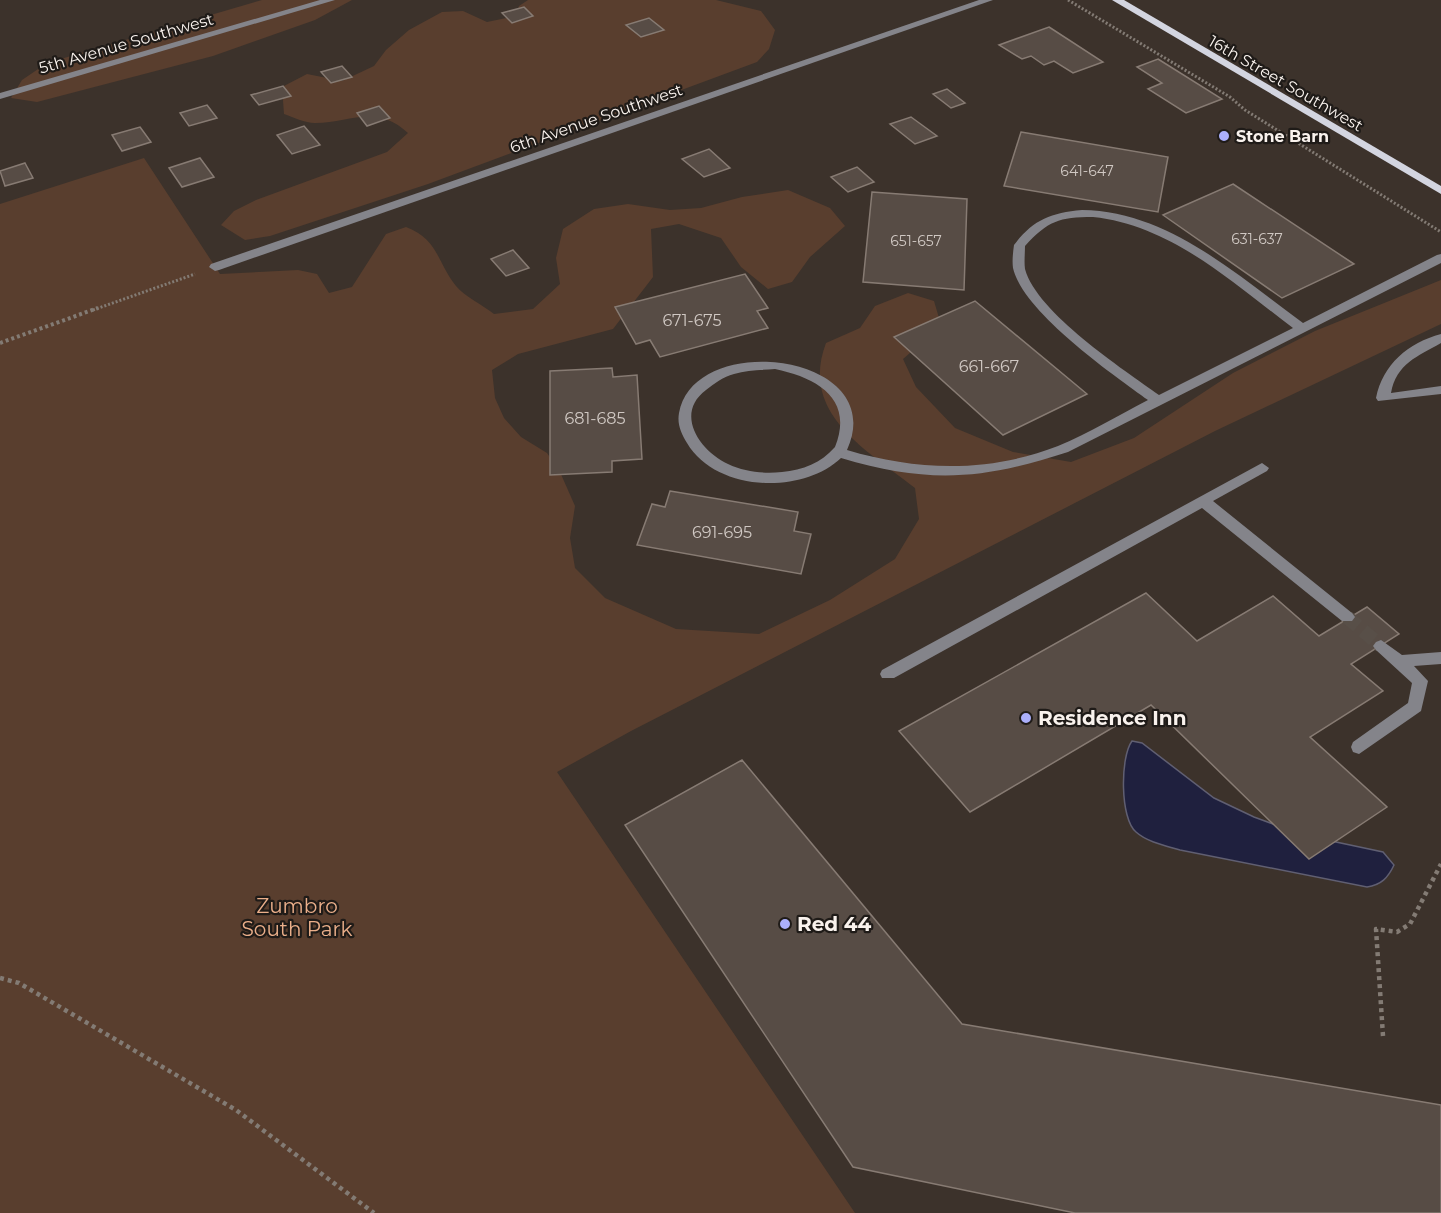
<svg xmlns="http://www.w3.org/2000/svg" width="1441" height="1213" viewBox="0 0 1441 1213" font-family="Montserrat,sans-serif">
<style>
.green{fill:#593e2e}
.water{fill:#1f203e;stroke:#605f72;stroke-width:1.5}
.building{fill:#574c45;stroke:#877b73;stroke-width:1.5}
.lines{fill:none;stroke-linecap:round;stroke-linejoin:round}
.minor-tunnel{stroke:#584f48;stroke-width:14;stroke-dasharray:14 7;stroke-linecap:butt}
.path-far2{stroke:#837b74;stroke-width:3;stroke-dasharray:2 2;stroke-linecap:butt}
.path-far1{stroke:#837b74;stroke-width:4;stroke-dasharray:3 3;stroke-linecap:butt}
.path{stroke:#837b74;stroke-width:4.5;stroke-dasharray:4 4;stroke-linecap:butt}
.minor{fill:#84848a;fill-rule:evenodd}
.major{fill:#d3d5e0;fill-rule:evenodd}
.poi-dot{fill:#abaffb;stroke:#1f1b18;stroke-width:2}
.labels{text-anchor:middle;stroke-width:4.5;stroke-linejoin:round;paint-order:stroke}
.far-number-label{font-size:14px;fill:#d0c8c3}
.far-street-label{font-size:16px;fill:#f9f2ed;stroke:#1f1b18}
.far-poi-label{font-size:16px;font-weight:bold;fill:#f9f2ed;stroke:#1f1b18;text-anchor:start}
.number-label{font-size:16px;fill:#d0c8c3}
.poi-label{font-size:20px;font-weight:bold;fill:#f9f2ed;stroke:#1f1b18;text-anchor:start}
.park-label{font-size:20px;fill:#ebaf8a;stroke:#1f1b18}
</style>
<rect width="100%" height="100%" fill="#3c322b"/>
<g class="green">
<path d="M262,0H352L315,20L213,56L37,102L11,98L22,80L47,63Z"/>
<path d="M528,0H716L761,11L775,30L769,49L757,62L428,184L270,236L245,240L221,225L234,211L256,200L387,152L408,133C376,103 350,123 315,123C305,123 293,117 284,114L282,87L307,74L342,81L374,66L386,50L409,30L442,12L463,11L487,22L516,16L519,6Z"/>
<path d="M144,158L220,274L298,270L317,274L329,293L352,287L386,234L406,227C438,239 437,262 456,286C465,297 483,305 494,314L533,309L560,284L556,258L563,229L594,209L628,204L670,210L701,208L742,197L788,190L830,208L845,226L810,257L792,282L768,289L741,267L721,238L679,224L651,229L653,277L613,329L518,354L492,370L495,398L504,418L521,437L547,453L560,472L575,506L570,538L575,568L605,598L676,629L759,634L830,600L895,559L919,519L915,488C867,450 799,414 826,343L860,328L875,306L908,293L934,301L939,318L926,339L903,359L916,387L955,428L1013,452L1071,462L1134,438L1233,373L1315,331L1441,280V324L1215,431L631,731L557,772L855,1213H0V204Z"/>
</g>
<path class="water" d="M1132,741L1142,743L1214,798L1254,817L1303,835L1383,852L1394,865C1388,878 1381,885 1367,887L1180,850C1166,846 1147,842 1136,832C1120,819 1120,757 1132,741Z"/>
<g class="building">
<path d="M524,7L533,16L512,23L502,13Z"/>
<path d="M649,18L664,30L641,37L626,25Z"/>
<path d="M1049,27L1103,62L1073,73L1054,61L1044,65L1031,56L1022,59L999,45Z"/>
<path d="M1158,59L1222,99L1186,113L1148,89L1162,83L1137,67Z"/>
<path d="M342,66L352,77L331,83L321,72Z"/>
<path d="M283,86L291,96L259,105L251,95Z"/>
<path d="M947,89L965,103L951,108L933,94Z"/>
<path d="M207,105L217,118L189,126L180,113Z"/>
<path d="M379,106L390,118L367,126L357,113Z"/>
<path d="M911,117L937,136L915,144L890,124Z"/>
<path d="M304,126L320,145L292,154L277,135Z"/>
<path d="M140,127L151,142L122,151L112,135Z"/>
<path d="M1021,132L1168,157L1158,212L1004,186Z"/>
<path d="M709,149L730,168L704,177L682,159Z"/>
<path d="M200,158L214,177L182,187L169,168Z"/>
<path d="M25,163L33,178L5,186L0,171Z"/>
<path d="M857,167L874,182L848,192L831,177Z"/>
<path d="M1233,184L1354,264L1282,298L1163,215Z"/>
<path d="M872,192L967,199L964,290L863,282Z"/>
<path d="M513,250L529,268L506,276L491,259Z"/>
<path d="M745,274L768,308L757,311L768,328L660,357L650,340L636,344L615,307Z"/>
<path d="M975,301L1087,394L1003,435L894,337Z"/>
<path d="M612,368L613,377L637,375L642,459L612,461V472L550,475V371Z"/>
<path d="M670,491L798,512L794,531L811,534L801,574L637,545L652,504L665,507Z"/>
<path d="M1146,593L1197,641L1273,596L1319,636L1367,607L1399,634L1351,664L1383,691L1310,737L1387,807L1309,859L1151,705L970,812L899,731Z"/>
<path d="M742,760L962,1024L1441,1105V1213H1075L853,1167L625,825Z"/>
</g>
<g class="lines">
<path class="minor-tunnel" d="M1347,617L1381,646"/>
<g class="path-far2">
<path d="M1068,0L1230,97L1245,110L1441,232"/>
<path d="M93,310L195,274"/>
</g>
<path class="path-far1" d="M0,343L98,308"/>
<g class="path">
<path d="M0,978L19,983L236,1110L374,1213"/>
<path d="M1383,1036L1376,929L1397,932L1410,924L1441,864"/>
</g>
<g class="minor">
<path d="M320,0H335L0,99V93Z"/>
<path d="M979,0H993L219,270L215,271L209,267L211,264Z"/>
<path d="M1082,210C1168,211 1237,275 1303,323L1437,255L1441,254V263L1068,452C981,480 929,484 841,458C802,495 716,492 687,443C681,433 677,424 679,413C694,329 891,353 847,450C917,471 989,473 1058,446C1089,433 1119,415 1148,400C1112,374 1023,312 1013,268C1012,261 1013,252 1014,245C1033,220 1050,213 1082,210ZM1093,217C1171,225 1233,283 1293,328L1159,395C1123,369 1037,313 1025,269C1024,262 1025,253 1025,246C1048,221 1059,217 1093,217ZM775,369C818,378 854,399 835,447C821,463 803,470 782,472C764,474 745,472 728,464C700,451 674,414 706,390C715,383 723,377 734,374C747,370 761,370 775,369Z"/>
<path d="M1441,334V343C1418,356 1396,364 1391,393L1441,386V394L1378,401L1376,398C1383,364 1408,343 1441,334Z"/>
<path d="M1262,463L1269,468L1267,471L1213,501L1352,613L1355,617L1352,621H1342L1202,508L894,678H882L880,674L882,670Z"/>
<path d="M1381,640L1402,655L1441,652V664L1414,666L1428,681L1421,711L1359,754L1353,752L1351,747L1353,742L1408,703L1412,683L1376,650L1373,646L1376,642Z"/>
</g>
<path class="major" d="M1112,0H1124L1441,186V194Z"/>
</g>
<g class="poi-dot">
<circle cx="1224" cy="136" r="6"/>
<circle cx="1026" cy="718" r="6"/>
<circle cx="785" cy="924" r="6"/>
</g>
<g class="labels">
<g class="far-number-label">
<text x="1087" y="176">641-647</text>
<text x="1257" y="244">631-637</text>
<text x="916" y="246">651-657</text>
</g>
<g class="far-street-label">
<text transform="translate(126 43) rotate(-16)" y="6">5th Avenue Southwest</text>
<text transform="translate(1286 83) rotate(30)" y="6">16th Street Southwest</text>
<text transform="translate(596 118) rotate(-19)" y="6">6th Avenue Southwest</text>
</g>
<g class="far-poi-label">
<text x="1236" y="142">Stone Barn</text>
</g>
<g class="number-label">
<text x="692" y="326">671-675</text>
<text x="989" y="372">661-667</text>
<text x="595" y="424">681-685</text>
<text x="722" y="538">691-695</text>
</g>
<g class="poi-label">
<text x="1038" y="725">Residence Inn</text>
<text x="797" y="931">Red 44</text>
</g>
<g class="park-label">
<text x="297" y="913">Zumbro<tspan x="297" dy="23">South Park</tspan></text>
</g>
</g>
</svg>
